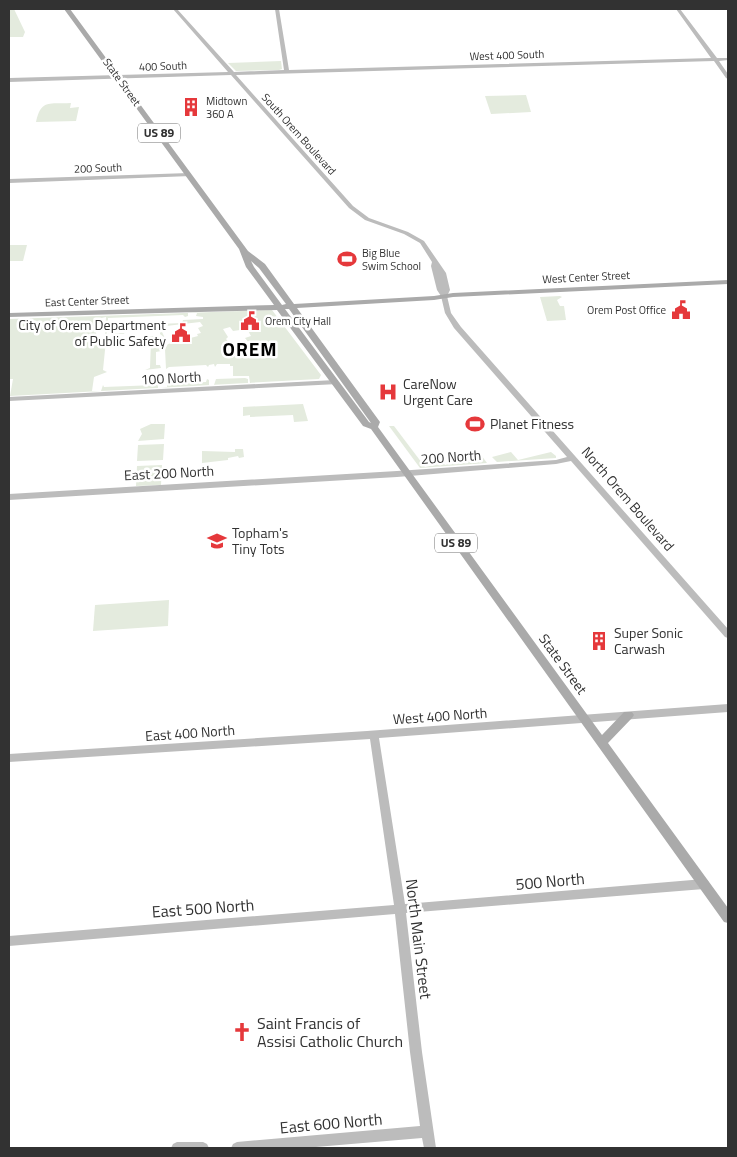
<svg xmlns="http://www.w3.org/2000/svg" width="737" height="1157" viewBox="0 0 737 1157" font-family="'Titillium Web',sans-serif">
<style>
.green{fill:#e4ebde;fill-rule:evenodd}
.lines{fill:none;stroke-linecap:round;stroke-linejoin:round}
.secondary{fill:#bcbcbc;fill-rule:evenodd}
.primary{fill:#aaa;fill-rule:evenodd}
.labels{text-anchor:middle;stroke-width:5;stroke-linejoin:round;paint-order:stroke}
.far-street-label{font-size:11px;fill:#323232;stroke:#fff}
.far-poi-label{font-size:11px;fill:#323232;stroke:#fff;text-anchor:start}
.shield{fill:#fff;stroke:#707070;stroke-width:1}
.shield-label{font-size:12px;font-weight:bold;fill:#323232}
.poi-label{font-size:14px;fill:#323232;stroke:#fff;text-anchor:start}
.street-label{font-size:14px;fill:#323232;stroke:#fff}
.near-street-label{font-size:16px;fill:#323232;stroke:#fff}
.near-poi-label{font-size:16px;fill:#323232;stroke:#fff;text-anchor:start}
.district-label{font-size:19px;font-weight:bold;letter-spacing:1px;fill:#000;stroke:#fff}
</style>
<rect width="100%" height="100%" fill="#fff"/>
<g class="green">
<path d="M9,9H14L25,32L23,37H9Z"/>
<path d="M281,61L282,69L279,70L236,71L228,63Z"/>
<path d="M526,95L531,112L491,114L485,96Z"/>
<path d="M71,103L70,108L79,107L76,121L36,122C41,99 49,104 71,103Z"/>
<path d="M9,245H27L23,261H9Z"/>
<path d="M560,296L562,297L557,300L560,306H564L566,320L547,321L540,297Z"/>
<path d="M272,310L321,375L319,379L10,396L13,379H9V319ZM188,313H197L196,316L203,317V319L183,320L182,323L159,324L158,321L155,324L136,325L134,323V328L135,325H154L155,327H160V334L165,338L160,339L155,336L132,338V341L134,338H147L151,340L150,368L145,370L161,368L160,365H156V352L161,351L162,344H160L157,340L165,338L162,332L166,330V326L200,322L203,326L198,328L201,333L197,334L198,336L168,344L165,349L166,369L169,367L206,365L208,367L209,365L214,364L215,367L217,364H230V366H233V376H249L250,383H248V379L245,378L216,379L214,385H209V380L207,379L206,382L170,384L168,381L167,387L158,388V382L156,385L104,387L103,385L101,391H92L94,377L107,372L103,370L106,340L124,339L125,341L126,339L125,338L97,337L96,333L97,319L106,317L105,334H124L126,331L125,333L107,334V327L125,326L127,328L128,323L125,325H108V318L183,315L185,317L188,316ZM230,327L233,331L247,329L251,336L245,338L249,343H253L250,344L254,347L251,350L253,353L246,355L243,351L231,353L230,351L234,349L226,339L228,337L223,329Z"/>
<path d="M303,404L308,421L294,422L293,415L250,417V415L243,416V407Z"/>
<path d="M151,424H165L164,439L138,441L142,434L140,429Z"/>
<path d="M389,426H394L425,467L443,463L445,465L481,455L487,463L420,468Z"/>
<path d="M164,444L163,460L137,461L138,445Z"/>
<path d="M235,449H243L244,457L239,458L238,456L228,458V460L202,463V451L235,452Z"/>
<path d="M511,452L518,460L551,452L556,456V458L497,462L492,457Z"/>
<path d="M162,465L161,485L136,486L137,466Z"/>
<path d="M169,600L168,626L93,631L95,605Z"/>
</g>
<g class="lines">
<g class="secondary">
<path d="M173,9H177L234,72L284,70L275,9H279L289,70L711,58L676,9H680L717,58H728V60L719,61L728,74V79L726,78L714,61L236,75L353,206L369,218L408,232L424,241L446,273L450,290L447,296L451,313L461,327L728,629V638L725,637L571,461L556,464L397,477L9,500V494L397,471L556,460L567,457L454,328L445,313L441,296L437,290L431,266L432,262L420,243L404,234L365,220L349,208L231,75L9,82V78L228,72Z"/>
<path d="M189,173L191,174V176L9,183V179Z"/>
<path d="M335,380H338V384L9,401V397Z"/>
<path d="M728,704V712L379,738L405,904L704,879L708,881L709,884L708,887L704,889L406,913L422,1052L436,1148H424L422,1138L304,1148H231L233,1144L237,1142L420,1126L410,1052L395,914L9,946V936L394,905L370,739L9,762V754L367,731Z"/>
<path d="M177,1142H203L207,1144L209,1148H171L173,1144Z"/>
</g>
<path class="primary" d="M64,9H70L248,251L265,264L294,304L434,296L453,293L728,280V284L453,297L434,300L297,308L380,422L378,427L602,735L624,712H632L634,715L632,718L608,743L728,908V923L724,922L371,429L363,426L277,310L9,317V313L274,305L246,267L239,249ZM251,261L259,268L286,304L282,305L254,267ZM285,309H289L371,423L369,422Z"/>
</g>
<defs>
<g id="building-bare" transform="scale(1.5)"><path d="M-4-6H4V6H1V3H-1V6H-4ZM-2.5-4.3h1.7v1.8h-1.7ZM.8-4.3h1.7v1.8H.8ZM-2.5-1h1.7V.8h-1.7ZM.8-1h1.7V.8H.8Z" fill="#e5383b" stroke="#fff" stroke-width="2.5" paint-order="stroke"/></g>
<g id="stadium-bare" transform="scale(1.5)"><path d="M0-5a6.5 5 0 1 0 0 10a6.5 5 0 1 0 0-10ZM-3.5-1.8h7v3.6h-7Z" fill="#e5383b" stroke="#fff" stroke-width="2.5" paint-order="stroke"/></g>
<g id="civic-bare" transform="scale(1.5)"><path d="M-.6-6.5H3V-4.5H.6V-3L4-1V1h2V6H-6V1h2V-1L-.6-3ZM-1.2 2.5V6h2.4V2.5Z" fill="#e5383b" stroke="#fff" stroke-width="2.5" paint-order="stroke"/></g>
<g id="hospital-bare" transform="scale(1.5)"><path d="M-5-5h3v3.5h4V-5h3V5h-3V1.5h-4V5h-3Z" fill="#e5383b" stroke="#fff" stroke-width="2.5" paint-order="stroke"/></g>
<g id="school-bare" transform="scale(1.5)"><path d="M0-5L7-2L0 1L-7-2ZM-4 1L0 2.5L4 1V4Q0 6-4 4Z" fill="#e5383b" stroke="#fff" stroke-width="2.5" paint-order="stroke"/></g>
<g id="church-bare" transform="scale(1.5)"><path d="M-1.2-6h2.4v3.5h3.3v2.4h-3.3V6h-2.4V-.1h-3.3v-2.4h3.3Z" fill="#e5383b" stroke="#fff" stroke-width="2.5" paint-order="stroke"/></g>
</defs>
<g fill-rule="evenodd">
<use href="#building-bare" x="191" y="107"/>
<use href="#stadium-bare" x="347" y="259"/>
<use href="#civic-bare" x="681" y="310"/>
<use href="#civic-bare" x="250" y="321"/>
<use href="#civic-bare" x="181" y="333"/>
<use href="#hospital-bare" x="388" y="392"/>
<use href="#stadium-bare" x="475" y="424"/>
<use href="#school-bare" x="217" y="541"/>
<use href="#building-bare" x="599" y="641"/>
<use href="#church-bare" x="242" y="1032"/>
</g>
<g class="labels">
<g class="far-street-label">
<text transform="translate(507 55) rotate(-2)" y="4">West 400 South</text>
<text transform="translate(163 66) rotate(-2)" y="4">400 South</text>
<text transform="translate(122 82) rotate(54)" y="4">State Street</text>
<text transform="translate(299 134) rotate(48)" y="4">South Orem Boulevard</text>
<text transform="translate(98 168) rotate(-2)" y="4">200 South</text>
<text transform="translate(586 277) rotate(-3)" y="4">West Center Street</text>
<text transform="translate(87 301) rotate(-2)" y="4">East Center Street</text>
</g>
<g class="far-poi-label">
<text x="206" y="105">Midtown<tspan x="206" dy="13">360 A</tspan></text>
<text x="362" y="257">Big Blue<tspan x="362" dy="13">Swim School</tspan></text>
<text x="666" y="314" text-anchor="end">Orem Post Office</text>
<text x="265" y="325">Orem City Hall</text>
</g>
<g class="shield">
<rect x="138" y="123.5" width="42" height="19" rx="4"/>
<rect x="435" y="533.5" width="42" height="19" rx="4"/>
</g>
<g class="shield-label">
<text x="159" y="137">US 89</text>
<text x="456" y="547">US 89</text>
</g>
<g class="poi-label">
<text x="166" y="330" text-anchor="end">City of Orem Department<tspan x="166" dy="16">of Public Safety</tspan></text>
<text x="403" y="389">CareNow<tspan x="403" dy="16">Urgent Care</tspan></text>
<text x="490" y="429">Planet Fitness</text>
<text x="232" y="538">Topham's<tspan x="232" dy="16">Tiny Tots</tspan></text>
<text x="614" y="638">Super Sonic<tspan x="614" dy="16">Carwash</tspan></text>
</g>
<g class="street-label">
<text transform="translate(171 378) rotate(-3)" y="5">100 North</text>
<text transform="translate(451 457) rotate(-4)" y="5">200 North</text>
<text transform="translate(169 473) rotate(-3)" y="5">East 200 North</text>
<text transform="translate(628 499) rotate(49)" y="5">North Orem Boulevard</text>
<text transform="translate(563 664) rotate(54)" y="5">State Street</text>
<text transform="translate(440 716) rotate(-4)" y="5">West 400 North</text>
<text transform="translate(190 733) rotate(-4)" y="5">East 400 North</text>
</g>
<g class="near-street-label">
<text transform="translate(550 881) rotate(-5)" y="6">500 North</text>
<text transform="translate(203 908) rotate(-4)" y="6">East 500 North</text>
<text transform="translate(419 939) rotate(83)" y="6">North Main Street</text>
<text transform="translate(331 1123) rotate(-5)" y="6">East 600 North</text>
</g>
<g class="near-poi-label">
<text x="257" y="1029">Saint Francis of<tspan x="257" dy="18">Assisi Catholic Church</tspan></text>
</g>
<g class="district-label">
<text x="250" y="356">OREM</text>
</g>
</g>
<rect width="737" height="1157" fill="none" stroke="#323232" stroke-width="20"/>
</svg>
